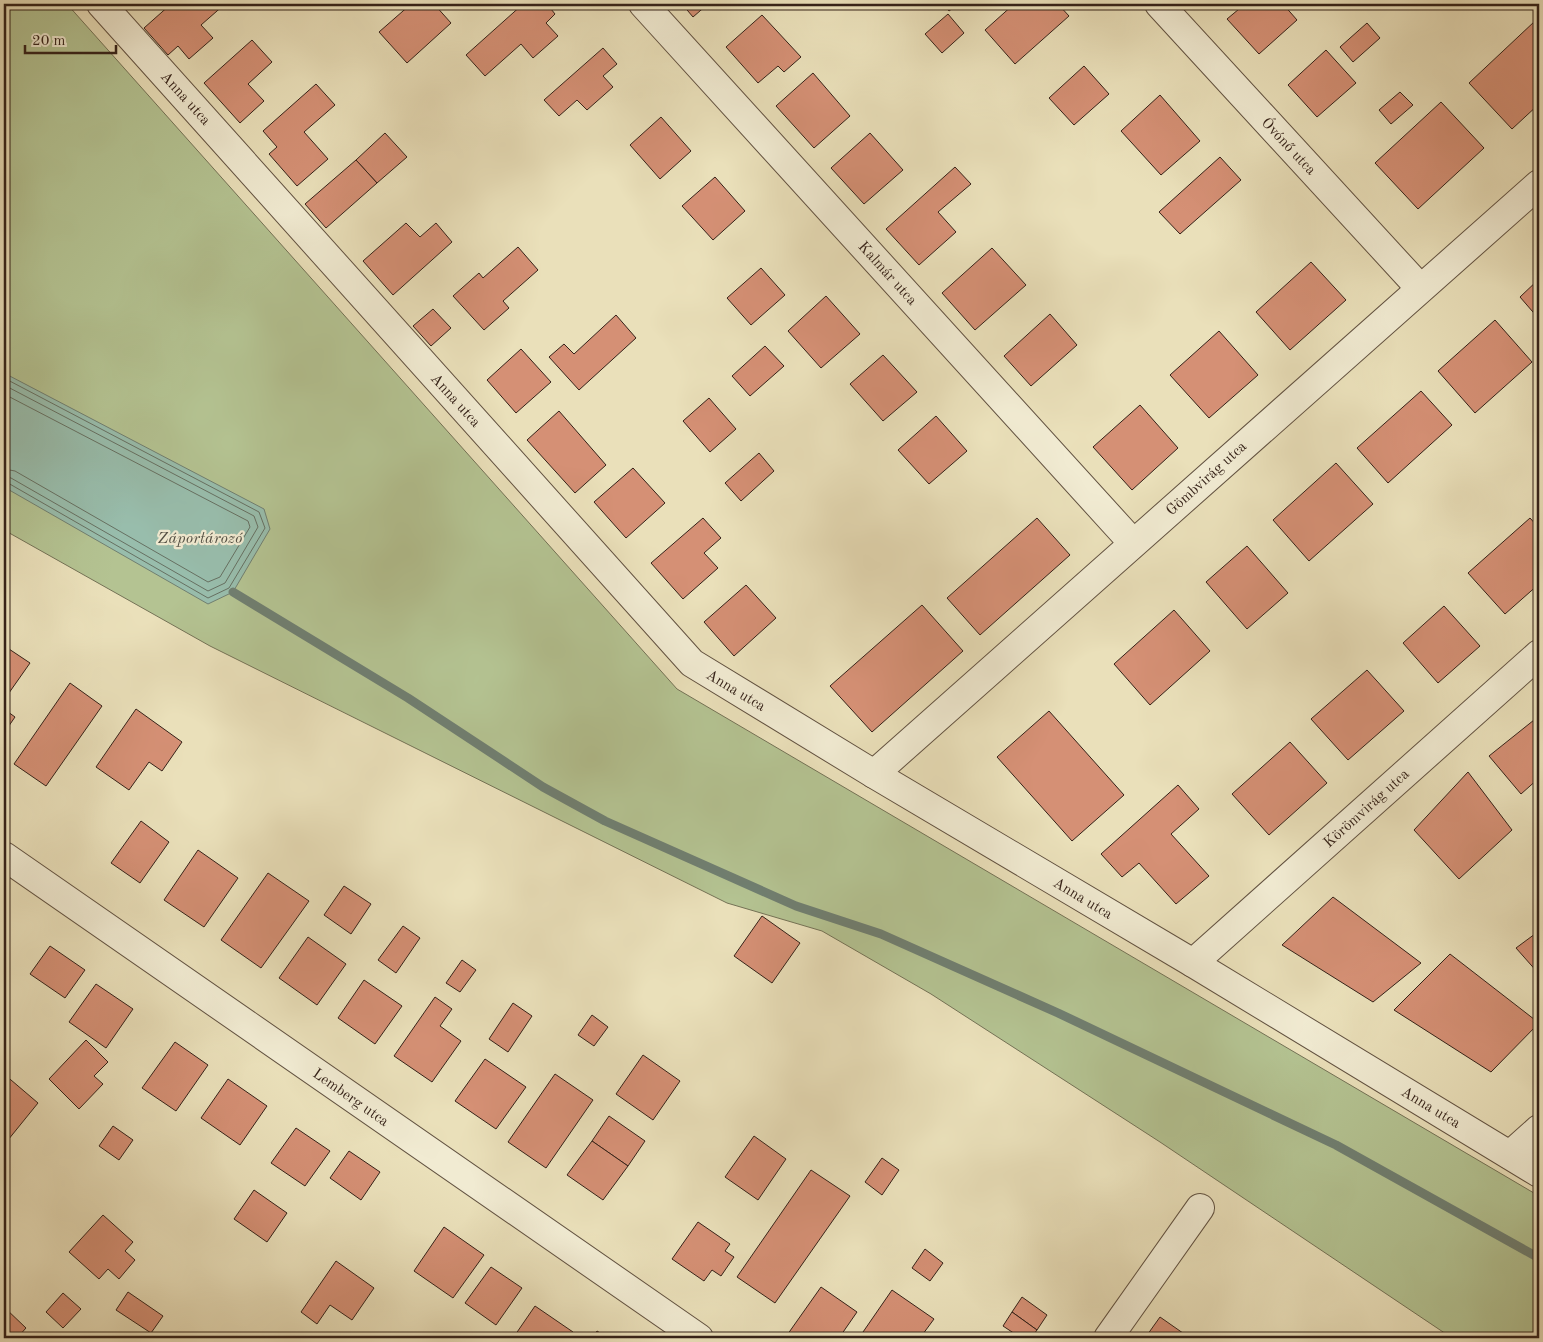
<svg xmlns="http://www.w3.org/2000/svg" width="1543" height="1342" viewBox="0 0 1543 1342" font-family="'Old Standard TT',serif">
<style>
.green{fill:#b4c392;stroke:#747256}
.water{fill:#98bdac;stroke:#707f71}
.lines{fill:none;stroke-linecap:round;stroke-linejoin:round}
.shore{stroke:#667062;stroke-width:1}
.stream{stroke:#707f71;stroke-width:9}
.building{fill:#d59075;stroke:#352219}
.minor-casing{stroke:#625241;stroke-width:30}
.minor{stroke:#f1ebd2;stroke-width:28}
.labels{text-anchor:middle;stroke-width:4.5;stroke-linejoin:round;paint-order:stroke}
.street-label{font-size:15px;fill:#352219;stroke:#f1ebd2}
.water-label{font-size:16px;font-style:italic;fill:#535045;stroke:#f1ebd2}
</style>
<rect width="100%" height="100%" fill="#eae0ba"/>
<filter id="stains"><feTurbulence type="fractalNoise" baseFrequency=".004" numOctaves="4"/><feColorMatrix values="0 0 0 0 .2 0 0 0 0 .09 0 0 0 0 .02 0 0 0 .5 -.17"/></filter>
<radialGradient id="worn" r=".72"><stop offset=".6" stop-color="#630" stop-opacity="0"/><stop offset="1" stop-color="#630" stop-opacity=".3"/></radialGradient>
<path class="green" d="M4,4H67L677,689L1539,1196V1338H1452L1160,1142L931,994L822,931L727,903L210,646L4,530Z"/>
<path class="water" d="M4,373L264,509L270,529L233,592L208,604L4,487Z"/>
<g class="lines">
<g class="shore">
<path d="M4,378L259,512L265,528L229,588L208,598L8,483H4"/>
<path d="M4,385L254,516L258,527L225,583L208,591L11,478L4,476"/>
<path d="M4,394L248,521L250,527L220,577L208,582L15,471L4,469"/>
</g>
<path class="stream" d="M233,592L408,698L543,787L605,821L796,906L881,934L1058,1013L1336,1145L1539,1258"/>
</g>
<g class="building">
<path d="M171,4H225L201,25L213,38L189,59L178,46L168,55L144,28Z"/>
<path d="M411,4H434L451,23L407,63L379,32Z"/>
<path d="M523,4H547L555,14L546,23L558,36L533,58L521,44L485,76L466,55Z"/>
<path d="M682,4H708L693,17Z"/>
<path d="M943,4H958L949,11Z"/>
<path d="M1014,4H1058L1069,16L1015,64L985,30Z"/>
<path d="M1245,4H1283L1297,20L1259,54L1227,19Z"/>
<path d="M948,14L964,33L942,53L925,34Z"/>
<path d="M762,15L801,57L784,72L778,66L758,83L726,47Z"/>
<path d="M1535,21L1539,26V104L1512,129L1469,83Z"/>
<path d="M1367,23L1380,38L1353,62L1340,47Z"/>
<path d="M252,40L272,62L248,84L264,101L240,123L204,83Z"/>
<path d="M603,48L617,64L603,76L613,87L587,110L577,100L559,116L544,100Z"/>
<path d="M1326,50L1356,83L1317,117L1288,85Z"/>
<path d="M1084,66L1109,94L1074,125L1049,98Z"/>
<path d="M813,73L850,116L814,148L776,106Z"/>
<path d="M316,84L335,105L304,132L328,159L297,186L269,154L277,147L263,131Z"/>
<path d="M1400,92L1413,105L1391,124L1379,110Z"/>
<path d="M1160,95L1200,141L1161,175L1121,131Z"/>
<path d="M1441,102L1484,148L1418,209L1375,163Z"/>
<path d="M661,117L691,151L660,179L630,145Z"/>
<path d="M385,133L407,157L377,183L356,160Z"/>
<path d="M870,133L903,170L864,204L831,168Z"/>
<path d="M1220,157L1241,180L1180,234L1159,212Z"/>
<path d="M356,160L377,183L326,228L305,204Z"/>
<path d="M955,167L971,184L938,212L956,232L919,265L886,229Z"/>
<path d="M715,177L745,211L713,240L682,206Z"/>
<path d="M406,223L420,237L436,223L452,242L393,295L363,261Z"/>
<path d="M518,247L538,270L503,301L509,308L484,330L453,296L479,273L483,278Z"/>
<path d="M992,248L1026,285L975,330L942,293Z"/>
<path d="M1311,262L1346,300L1290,350L1256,312Z"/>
<path d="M761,268L785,295L751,325L727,298Z"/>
<path d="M1539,279V319L1520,297Z"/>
<path d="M826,296L860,334L821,368L788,331Z"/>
<path d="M433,309L451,328L431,346L413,326Z"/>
<path d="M1050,314L1077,345L1031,386L1004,356Z"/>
<path d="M616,315L636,338L579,390L549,357L564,344L574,354Z"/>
<path d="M1495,320L1532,362L1475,413L1438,371Z"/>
<path d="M1219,331L1258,375L1209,418L1170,375Z"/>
<path d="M765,346L784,366L750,396L732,376Z"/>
<path d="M521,349L551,382L516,413L487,380Z"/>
<path d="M883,355L917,392L883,421L850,384Z"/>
<path d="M1421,391L1452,425L1388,483L1357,448Z"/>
<path d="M709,398L736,429L710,452L683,421Z"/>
<path d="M1140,405L1178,448L1132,490L1093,447Z"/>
<path d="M559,411L606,465L575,493L527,440Z"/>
<path d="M936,416L967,451L929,484L898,450Z"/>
<path d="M759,453L774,471L741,501L725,483Z"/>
<path d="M1336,463L1373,504L1309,561L1273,520Z"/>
<path d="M633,468L665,503L626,538L594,502Z"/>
<path d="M703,518L721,538L704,553L718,568L683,599L651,563Z"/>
<path d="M1037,518L1070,555L980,635L947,598Z"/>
<path d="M1530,518L1539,528V584L1505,614L1468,573Z"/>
<path d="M1247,546L1288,593L1247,629L1206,582Z"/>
<path d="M746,585L776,618L734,656L704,622Z"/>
<path d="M922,605L963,651L872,732L830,686Z"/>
<path d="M1444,606L1480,646L1438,683L1403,643Z"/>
<path d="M1174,610L1210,651L1150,705L1114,664Z"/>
<path d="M9,649L30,663L4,700V656Z"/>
<path d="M1367,670L1404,711L1348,760L1311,719Z"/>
<path d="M70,683L102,706L46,786L14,764Z"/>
<path d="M4,709L15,717L4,733Z"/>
<path d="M136,709L182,742L162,771L149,762L129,790L96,767Z"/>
<path d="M1049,711L1124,795L1072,841L997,757Z"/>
<path d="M1539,716V778L1521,794L1489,756Z"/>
<path d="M1290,742L1327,783L1269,835L1232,794Z"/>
<path d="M1468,772L1512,830L1459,879L1414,830Z"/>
<path d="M1178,785L1199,809L1171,834L1209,876L1176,904L1139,863L1122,877L1101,854Z"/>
<path d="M141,821L169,842L140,883L111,863Z"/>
<path d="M198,850L238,878L204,927L164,900Z"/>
<path d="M268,873L309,901L261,968L221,940Z"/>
<path d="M344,886L371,904L351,934L324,915Z"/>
<path d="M1333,897L1421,963L1373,1002L1282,945Z"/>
<path d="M762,916L800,943L772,983L734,956Z"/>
<path d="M403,926L420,938L396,973L378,960Z"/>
<path d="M1539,931V974L1516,948Z"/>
<path d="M308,937L346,964L317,1005L279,978Z"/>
<path d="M50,946L85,970L65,998L30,974Z"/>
<path d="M1450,954L1539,1023L1491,1072L1394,1010Z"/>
<path d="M462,960L476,970L460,992L446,983Z"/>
<path d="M364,980L402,1006L375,1044L338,1018Z"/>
<path d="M96,984L133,1009L106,1048L69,1022Z"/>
<path d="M435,997L452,1009L440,1026L461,1041L432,1082L394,1056Z"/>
<path d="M513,1003L532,1016L508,1052L489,1039Z"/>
<path d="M592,1015L608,1027L594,1046L578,1035Z"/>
<path d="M86,1040L108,1062L94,1076L103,1084L79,1109L49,1079Z"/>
<path d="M175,1042L208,1065L176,1111L142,1088Z"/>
<path d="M643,1055L680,1081L653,1120L616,1094Z"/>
<path d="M485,1059L526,1087L496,1129L455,1101Z"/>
<path d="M4,1074L38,1103L8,1140L4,1137Z"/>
<path d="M555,1074L593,1100L546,1168L508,1142Z"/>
<path d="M228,1079L267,1106L240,1145L201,1118Z"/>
<path d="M609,1116L645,1141L628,1166L592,1141Z"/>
<path d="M113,1126L133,1140L119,1160L99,1146Z"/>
<path d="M296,1128L330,1151L305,1186L271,1163Z"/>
<path d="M754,1136L786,1159L758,1200L725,1177Z"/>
<path d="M592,1141L628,1166L603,1200L567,1175Z"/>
<path d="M349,1151L380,1172L361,1200L330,1178Z"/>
<path d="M882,1158L899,1170L882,1195L865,1182Z"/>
<path d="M811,1170L850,1196L775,1303L737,1277Z"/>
<path d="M254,1190L287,1213L267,1242L234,1219Z"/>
<path d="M103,1215L133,1242L125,1251L135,1260L119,1279L108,1269L99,1279L69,1252Z"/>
<path d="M698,1222L730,1244L725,1251L734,1257L721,1276L712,1270L704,1281L672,1259Z"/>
<path d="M444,1227L484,1255L453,1298L414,1271Z"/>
<path d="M925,1249L943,1263L930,1281L912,1268Z"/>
<path d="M336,1261L374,1288L352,1320L330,1305L317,1324L301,1312Z"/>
<path d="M491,1267L522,1288L496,1325L465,1303Z"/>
<path d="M821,1287L857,1312L839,1338H785Z"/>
<path d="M892,1290L934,1319L920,1338H912L908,1335L905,1338H871L863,1332Z"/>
<path d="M128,1292L163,1316L151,1333L116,1310Z"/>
<path d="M63,1293L81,1309L63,1328L46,1312Z"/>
<path d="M1022,1297L1047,1315L1037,1330L1012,1312Z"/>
<path d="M535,1306L573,1332L568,1338H513Z"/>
<path d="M4,1307L26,1328L17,1338H4Z"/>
<path d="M1012,1312L1037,1330L1031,1338H1021L1003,1326Z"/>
<path d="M1160,1317L1190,1338H1145Z"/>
<path d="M597,1331L608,1338H592Z"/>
<path d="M1012,1333L1021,1338H1009Z"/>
</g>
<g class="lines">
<g class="minor-casing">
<g id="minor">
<path d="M101,4L692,663L874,774L1193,963L1539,1173"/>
<path d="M643,4L1133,543"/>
<path d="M1159,4L1420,288"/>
<path d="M874,774L1539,184"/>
<path d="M4,856L699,1338"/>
<path d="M1193,963L1539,654"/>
<path d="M1510,1155L1539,1129"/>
<path d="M1108,1338L1200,1208"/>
</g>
</g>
<use href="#minor" class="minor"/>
</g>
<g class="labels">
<g class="street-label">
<text transform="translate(186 98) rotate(48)" y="5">Anna utca</text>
<text transform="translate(1289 146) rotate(47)" y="5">Óvónő utca</text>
<text transform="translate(888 273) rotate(48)" y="5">Kalmár utca</text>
<text transform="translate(456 400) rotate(48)" y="5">Anna utca</text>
<text transform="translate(1206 478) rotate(-42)" y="5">Gömbvirág utca</text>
<text transform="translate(736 690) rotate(31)" y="5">Anna utca</text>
<text transform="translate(1366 808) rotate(-42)" y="5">Körömvirág utca</text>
<text transform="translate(1083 898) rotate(31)" y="5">Anna utca</text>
<text transform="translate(351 1097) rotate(35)" y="5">Lemberg utca</text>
<text transform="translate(1431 1107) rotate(31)" y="5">Anna utca</text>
</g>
<g class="water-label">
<text x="200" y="543">Záportározó</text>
</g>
</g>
<rect width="1543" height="1342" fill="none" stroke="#eae0ba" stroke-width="20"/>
<rect x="5" y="5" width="1533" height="1332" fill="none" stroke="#352219" stroke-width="2.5"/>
<rect x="10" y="10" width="1523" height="1322" fill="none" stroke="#352219"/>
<path d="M25 45v8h91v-8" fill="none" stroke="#352219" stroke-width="2.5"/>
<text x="32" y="45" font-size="15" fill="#352219" stroke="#f1ebd2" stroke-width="4" paint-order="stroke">20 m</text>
<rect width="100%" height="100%" filter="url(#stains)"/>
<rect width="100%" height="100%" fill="url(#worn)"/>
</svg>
